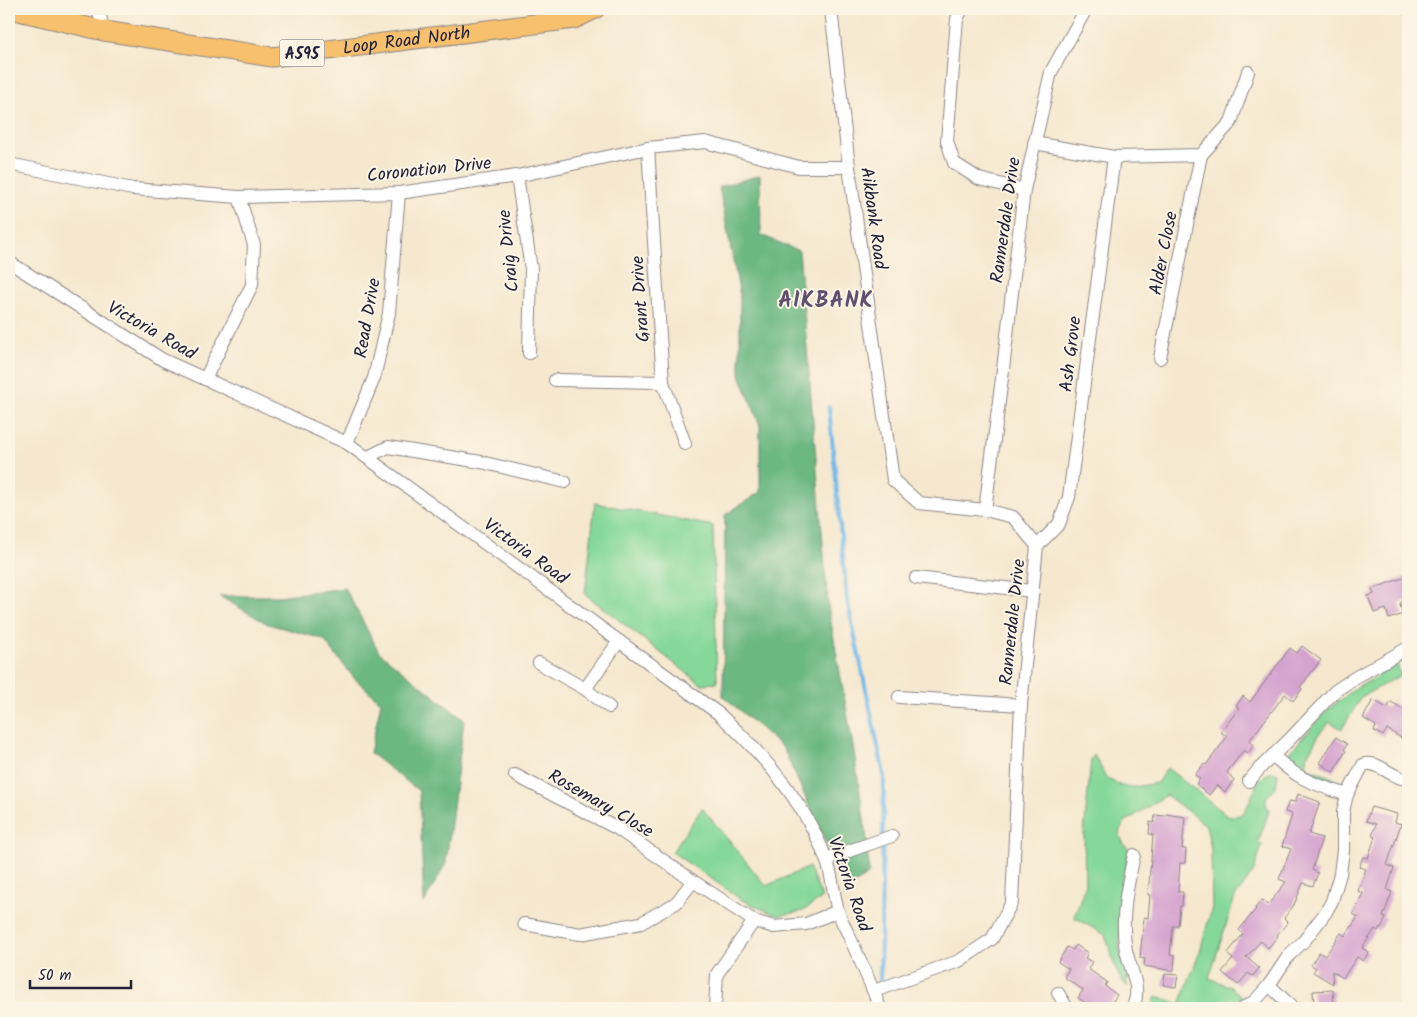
<svg xmlns="http://www.w3.org/2000/svg" width="1417" height="1017" viewBox="0 0 1417 1017" font-family="Kalam,sans-serif">
<style>
.green{fill:#85d89a;stroke:#547d6a}
.forest{fill:#6cb882;stroke:#476d5e}
.lines{fill:none;stroke-linecap:round;stroke-linejoin:round}
.stream{stroke:#73b9ea;stroke-width:4}
.building{fill:#d4a2cf}
.minor-casing{stroke:#8c8585;stroke-width:14}
.highway-casing{stroke:#8c8585;stroke-width:21}
.minor{stroke:#fff;stroke-width:12}
.highway{stroke:#f7c06c;stroke-width:19}
.labels{text-anchor:middle;stroke-width:4;stroke-linejoin:round;paint-order:stroke}
.shield{fill:#fcf5e5;stroke:#63616e;stroke-width:1}
.shield-label{font-size:16px;font-weight:bold;fill:#22223b}
.street-label{font-size:18px;fill:#22223b;stroke:#fcf5e5}
.district-label{font-size:22px;font-weight:bold;letter-spacing:1px;fill:#604f6f;stroke:#fcf5e5}
</style>
<rect width="100%" height="100%" fill="#fcf5e5"/>
<filter id="ink" filterUnits="userSpaceOnUse"><feTurbulence type="fractalNoise" baseFrequency=".02" numOctaves="2"/><feDisplacementMap in="SourceGraphic" scale="10" xChannelSelector="R" yChannelSelector="G"/><feConvolveMatrix kernelMatrix="1 2 1 2 8 2 1 2 1" color-interpolation-filters="sRGB"/></filter>
<filter id="wash" filterUnits="userSpaceOnUse"><feTurbulence type="fractalNoise" baseFrequency=".0096" numOctaves="4" result="noise"/><feDisplacementMap in="SourceGraphic" scale="20" xChannelSelector="R" yChannelSelector="G"/><feGaussianBlur stdDeviation="1.12" result="paint"/><feColorMatrix in="noise" values="0 0 0 0 0 0 0 0 0 0 0 0 0 0 0 0 0 1.4 0 .05"/><feComposite in="paint" operator="in"/></filter>
<g filter="url(#wash)">
<rect width="100%" height="100%" fill="#f5e8cf"/>
<g class="green">
<path d="M595,503L713,526L717,683L701,684L585,594Z"/>
<path d="M1397,665L1401,675L1361,697L1342,729L1329,722L1327,726L1322,730L1308,754L1306,767L1335,779L1333,785L1321,782L1290,765L1292,762L1290,758V752L1326,711L1360,685L1364,684Z"/>
<path d="M1094,755L1107,779L1128,788L1157,783L1167,768L1227,815C1248,821 1247,801 1256,788L1255,786L1266,774L1273,772L1278,774L1276,787L1266,798V805L1269,811L1258,843L1262,845L1254,871L1235,897L1209,978L1229,986L1243,997L1225,1008H1167L1153,1002L1156,997L1180,1004L1200,951L1212,907L1211,849L1206,825L1166,795L1125,822L1119,832L1123,843L1128,849L1119,947L1122,959L1130,979L1126,980L1128,987C1116,979 1110,949 1105,935L1074,917L1085,886L1084,834L1091,760Z"/>
<path d="M702,808L766,886L809,867L822,898L803,911L778,916L742,900L672,852Z"/>
</g>
<g class="forest">
<path d="M760,175L761,235L799,251L828,605L854,752L867,840L869,874L847,889L783,748L723,696L725,515L760,492V425L740,375V296L719,187Z"/>
<path d="M345,588L379,652L464,720L446,863L424,903L419,791L370,753L381,702L354,678L323,639L268,624L219,596H278Z"/>
</g>
<g class="lines">
<path class="stream" d="M829,407L847,599L884,775L880,986"/>
</g>
<g id="blocks">
<g class="building">
<path d="M1408,576V600L1401,602L1400,605L1403,614L1389,619L1386,609L1374,613L1368,596L1374,594L1372,589Z"/>
<path d="M1302,646L1321,660L1300,687L1302,689L1293,701L1285,694L1249,741L1254,745L1248,753L1244,750L1227,772L1234,780L1225,792L1217,785L1209,795L1196,784L1200,779L1195,775L1204,764L1206,765L1227,737L1221,732L1239,708L1236,706L1243,696L1250,702L1290,648L1297,653Z"/>
<path d="M1373,700L1387,708L1391,702L1408,712V742L1387,729L1383,736L1374,731L1376,726L1363,718Z"/>
<path d="M1336,737L1347,744L1344,750L1346,751L1333,772L1320,763Z"/>
<path d="M1298,794L1320,802L1309,834L1322,838L1312,870L1318,873L1313,886L1303,883L1294,905L1284,918L1288,922L1277,935L1278,936L1268,948L1261,941L1246,957L1259,968L1253,976L1248,973L1238,985L1222,972L1233,959L1227,954L1243,934L1239,930L1256,909L1255,908L1262,900L1268,905L1286,882L1279,879L1291,849L1282,846L1291,818L1292,814L1285,812L1289,801L1295,802Z"/>
<path d="M1371,807L1397,814L1395,822L1401,824L1387,865L1394,868L1387,890L1392,892L1383,917L1386,918L1381,928L1380,927L1378,931L1375,929L1362,948L1369,952L1363,961L1357,957L1343,978L1332,971L1333,984L1313,972L1316,968L1311,965L1319,952L1325,956L1341,933L1345,936L1358,917L1353,914L1363,893L1358,891L1366,869L1359,867L1363,857L1368,858L1375,837L1372,836L1376,824L1366,821Z"/>
<path d="M1166,814L1185,817L1182,849H1186L1185,863H1180L1178,892H1183L1182,906H1180L1178,926H1173L1170,955L1175,956L1174,971L1144,966L1145,959L1140,958L1144,917L1148,918L1150,895H1148L1153,835L1149,834L1150,822L1154,823L1155,815L1165,816Z"/>
<path d="M1076,945L1088,953L1085,958L1092,962L1088,969L1107,982L1105,986L1117,995L1108,1008H1094L1078,998L1083,990L1064,977L1069,969L1058,962L1067,947L1073,950Z"/>
<path d="M1165,974L1178,975L1176,987L1163,985Z"/>
<path d="M1333,990L1334,1008H1314L1313,991Z"/>
</g>
</g>
</g>
<g filter="url(#ink)">
<use href="#blocks" fill-opacity="0" stroke="#8c8585" stroke-width="1"/>
<g class="lines">
<g class="minor-casing">
<g id="minor">
<path d="M98,9L104,31"/>
<path d="M831,9L849,167L893,480L919,503L985,510"/>
<path d="M962,9L957,19L947,141L954,163L979,179L1024,190"/>
<path d="M1034,143L1114,157L1201,155L1231,122L1248,72"/>
<path d="M648,148L663,382L685,444"/>
<path d="M9,164L133,189L239,197L399,193L517,176L648,148L705,142L799,167H849"/>
<path d="M517,176L531,269L529,353"/>
<path d="M9,262L163,360L347,443L719,714C763,754 805,802 826,859C833,876 833,894 838,911C841,920 846,929 850,938C861,962 871,984 880,1008"/>
<path d="M1160,358L1201,155"/>
<path d="M205,379L252,285L254,245L239,197"/>
<path d="M555,380L663,382"/>
<path d="M347,443L374,378L389,313L399,193"/>
<path d="M368,457L388,447L481,462L565,482"/>
<path d="M1037,546L1059,524L1069,497L1114,157"/>
<path d="M916,578L1033,591"/>
<path d="M539,663L585,689L609,707"/>
<path d="M585,689L619,641"/>
<path d="M899,697L1021,705"/>
<path d="M1273,755C1299,781 1313,783 1347,795"/>
<path d="M515,775L618,829L693,881L754,921L774,927L806,924L838,911"/>
<path d="M1249,781L1260,768L1289,740L1335,691L1356,677L1408,648"/>
<path d="M826,859L892,836"/>
<path d="M524,924L580,934L641,923L676,903L693,881"/>
<path d="M1269,985L1293,1008"/>
<path d="M874,991L959,961L992,939L1012,902L1021,705L1037,546L1013,517L985,510L1002,378L1024,190L1051,72L1086,9"/>
<path d="M1058,993L1067,1008"/>
<path d="M715,1008L717,974L754,921"/>
<path d="M1132,1008C1144,988 1127,965 1125,944C1121,915 1128,883 1134,855"/>
<path d="M1243,1008L1255,1001L1269,985L1289,955L1304,941L1326,912L1332,901L1340,874L1343,850V812L1347,795L1363,765C1376,758 1393,780 1408,779"/>
</g>
</g>
<g class="highway-casing">
<g id="highway">
<path id="s1" d="M10,9L104,31L272,57L574,19L595,9"/>
</g>
</g>
<use href="#minor" class="minor"/>
<use href="#highway" class="highway"/>
</g>
</g>
<g class="labels">
<rect class="shield" x="279.5" y="39.5" width="45" height="27" rx="4"/>
<g class="shield-label">
<text x="302" y="59">A595</text>
</g>
<g class="street-label">
<text dy="6" stroke="none"><textPath href="#s1" startOffset="402">Loop Road North</textPath></text>
<text transform="translate(429 169) rotate(-6)" y="6">Coronation Drive</text>
<text transform="translate(874 218) rotate(82)" y="6">Aikbank Road</text>
<text transform="translate(1005 220) rotate(-82)" y="6">Rannerdale Drive</text>
<text transform="translate(508 251) rotate(-96)" y="6">Craig Drive</text>
<text transform="translate(1163 253) rotate(-79)" y="6">Alder Close</text>
<text transform="translate(640 299) rotate(-94)" y="6">Grant Drive</text>
<text transform="translate(367 318) rotate(-80)" y="6">Read Drive</text>
<text transform="translate(152 330) rotate(30)" y="6">Victoria Road</text>
<text transform="translate(1070 354) rotate(-83)" y="6">Ash Grove</text>
<text transform="translate(526 551) rotate(36)" y="6">Victoria Road</text>
<text transform="translate(1012 622) rotate(-84)" y="6">Rannerdale Drive</text>
<text transform="translate(601 803) rotate(30)" y="6">Rosemary Close</text>
<text transform="translate(850 884) rotate(71)" y="6">Victoria Road</text>
</g>
<g class="district-label">
<text x="826" y="307">AIKBANK</text>
</g>
</g>
<rect width="1417" height="1017" fill="none" stroke="#fcf5e5" stroke-width="30"/>
<path d="M30 980v8h101v-8" fill="none" stroke="#22223b" stroke-width="2.5"/>
<text x="38" y="980" font-size="15" fill="#22223b" stroke="#fcf5e5" stroke-width="4" paint-order="stroke">50 m</text>
</svg>
